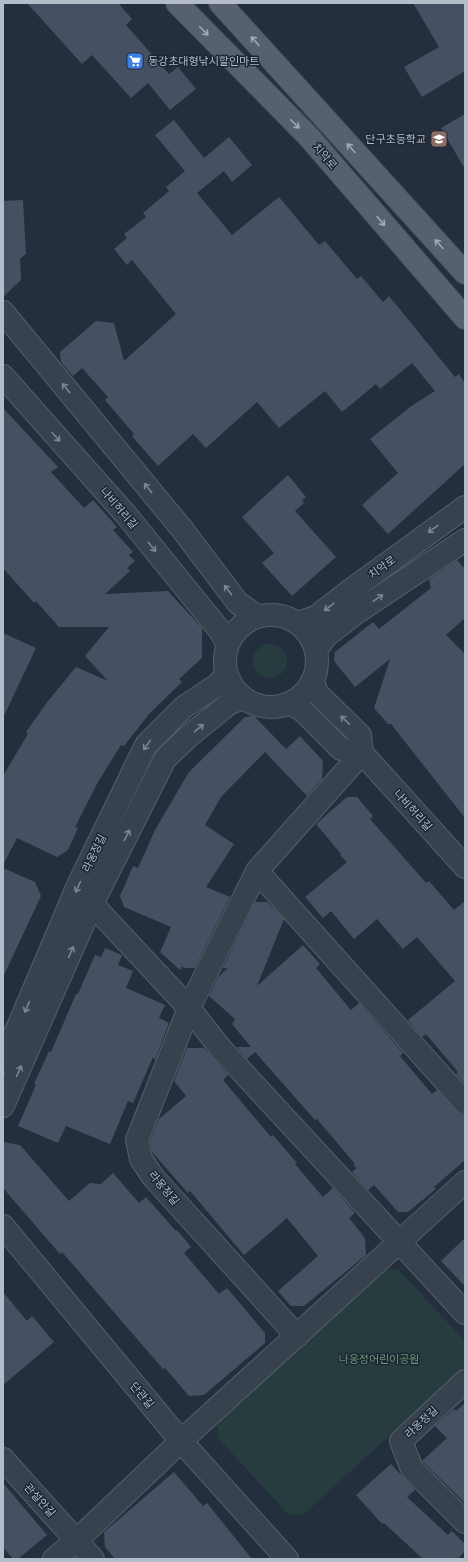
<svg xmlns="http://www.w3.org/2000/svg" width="468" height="1562" viewBox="0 0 468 1562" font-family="Figtree,'Noto Sans KR',sans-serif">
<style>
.green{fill:#263c3f}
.building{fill:#455162}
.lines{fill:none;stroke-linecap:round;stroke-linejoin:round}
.minor-casing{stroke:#565f6c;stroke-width:24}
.major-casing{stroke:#414a57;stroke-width:24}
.minor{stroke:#38414e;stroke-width:22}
.major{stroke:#56606e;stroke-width:22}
.oneway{stroke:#a1aab7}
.oneway2{stroke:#7c8592}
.labels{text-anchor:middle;stroke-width:3;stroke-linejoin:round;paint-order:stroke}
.poi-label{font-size:11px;fill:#b4bcc9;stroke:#1d2633;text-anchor:start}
.street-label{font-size:11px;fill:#b4bcc9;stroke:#1d2633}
.park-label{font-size:11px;fill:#6b9a76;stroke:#1d2633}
</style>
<rect width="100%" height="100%" fill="#242f3e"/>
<g class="green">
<circle cx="270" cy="661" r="17"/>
<path d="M385,1269L399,1270L465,1341V1366L303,1515L288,1514L217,1437L218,1422Z"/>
</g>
<g class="building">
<path d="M27,3H118L132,19L126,25L169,74L178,67L196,89L170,110L148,83L131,98L92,55L82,64Z"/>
<path d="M413,3H465V71L422,97L404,67L439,47Z"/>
<path d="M465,114V169L441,128Z"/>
<path d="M174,120L204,158L229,137L252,165L232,182L224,171L197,193L232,235L279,197L319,245L325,241L357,279L361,276L383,302L389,296L455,377L459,374L465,383V464L388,534L362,505L398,473L370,439L410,407L435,391L412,363L380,389L376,384L342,412L325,391L279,428L257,402L206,448L193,434L158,466L132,436L134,434L105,400L108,397L82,368L73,376L61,362L60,352L96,321L114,323L124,361L176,314L132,260L127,265L114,249L127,238L124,234L146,217L143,213L169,191L166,187L185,171L155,135Z"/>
<path d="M23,200L26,254L20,259L21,280L3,297V201Z"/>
<path d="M3,408L58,467L51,472L84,508L93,500L117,527L113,530L133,552L129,555L135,561L127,568L130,571L105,594L168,591L202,628V658L179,679L182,682L149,714L124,746L121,745L98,782L75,827L78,828L68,850L57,857L17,838L3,865V776L28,734L26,732L48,701L76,667L108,681L85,656L109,627H59L36,601L34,603L3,568Z"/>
<path d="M288,475L306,497L302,500L304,503L295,511L336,557L292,596L262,563L274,553L242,517Z"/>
<path d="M457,560L465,569V618L446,635L465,654V818L391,724H388L374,708L390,659L355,687L334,661L335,652L373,622L379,629L431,588L429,579L431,578Z"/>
<path d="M3,633L36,648L3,718Z"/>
<path d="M254,716L286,749L300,736L323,761L322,779L307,796L265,752L221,797L205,825L234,844L206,887L230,897L195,968H184L182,966L180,970L160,952L171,927L124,907L120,896L133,866L138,868L155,830L189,772L245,717Z"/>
<path d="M347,797H357L373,816L370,819L426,883L429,881L454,910L465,901V1084L456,1074L458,1072L426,1034L422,1037L408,1020L455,981L417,937L403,949L377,919L354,939L331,911L323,918L305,897L347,862L340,855L341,854L316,824Z"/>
<path d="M3,868L35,882L41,896L3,977Z"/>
<path d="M255,902H267L284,919L257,986L303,945L320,964L316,968L351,1010L359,1003L403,1053L400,1056L432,1094L437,1090L456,1111L461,1115H465V1160L434,1187L436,1189L408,1212H398L374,1185L368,1190L352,1172L357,1168L353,1165L355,1164L317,1119L315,1120L255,1052L247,1059L237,1047H251L232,1024L235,1019L209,996L219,976L228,968H223Z"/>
<path d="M105,948L122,955L118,965L133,971L126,988L165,1005L159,1018L169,1023L155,1060L153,1057L133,1103L128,1101L110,1144L66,1126L58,1143L18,1126L36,1085L34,1084L49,1051L51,1052L76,994H78L95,955L101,957Z"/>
<path d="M187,1048H204L228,1075L223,1080L271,1137L273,1135L297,1163L295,1164L323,1197L333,1188L355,1213L349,1218L365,1238L366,1255L304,1306H291L278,1291L318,1256L287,1218L244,1255L190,1191L188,1193L152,1152L150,1141L159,1119L186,1096L174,1081Z"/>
<path d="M3,1142L20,1145L69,1201L90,1183L101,1184L113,1173L139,1203L146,1197L176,1231L177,1230L191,1247L184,1253L219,1294L227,1288L265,1333V1343L204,1395L189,1396L165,1368L163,1369L62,1252L60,1254L3,1188Z"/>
<path d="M465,1238V1286L441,1261Z"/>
<path d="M3,1292L27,1321L32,1316L54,1342L3,1385Z"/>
<path d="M465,1403V1503L422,1461L447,1438L435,1426L454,1409L456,1411Z"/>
<path d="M391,1464L415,1490L407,1497L448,1535L452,1531L465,1544V1551L458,1559H423L384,1523L382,1524L356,1495Z"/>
<path d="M174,1472L203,1506L207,1503L252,1559H115L105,1547L104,1532Z"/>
<path d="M3,1483L47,1535L18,1559H13L3,1547Z"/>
</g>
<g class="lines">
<g class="minor-casing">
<g id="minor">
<path d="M3,312L182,529L238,603L257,616"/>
<path d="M3,376L128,517L221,632L227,644"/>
<circle cx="271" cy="661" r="46"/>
<path d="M298,623L316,617L348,592L465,507"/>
<path d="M316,650L326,636L356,613L465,540"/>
<path d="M312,681L318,694L360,735L362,753"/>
<path d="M290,703L304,712L341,749L362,753"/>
<path d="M362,753L465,867"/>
<path d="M257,871L465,1103"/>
<path d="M92,904L189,1008L222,1050L465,1313"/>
<path d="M3,1062L79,883L146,745L184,707L220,683L226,672"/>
<path d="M3,1106L92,904L165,759L189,736L230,703L243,698"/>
<path d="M3,1226L181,1441L287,1559"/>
<path d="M297,1336L153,1177L141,1159L137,1140L189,1008L257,871L362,753"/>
<path d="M465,1381L401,1441L412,1469L465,1522"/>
<path d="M3,1459L93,1559"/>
<path d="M54,1559L77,1540L181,1441L465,1182"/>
</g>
</g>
<g class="major-casing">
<g id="major">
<path d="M177,3L309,137L465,318"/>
<path d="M220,3L465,273"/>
</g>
</g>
<use href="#minor" class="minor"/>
<use href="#major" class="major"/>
</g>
<defs><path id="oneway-shaft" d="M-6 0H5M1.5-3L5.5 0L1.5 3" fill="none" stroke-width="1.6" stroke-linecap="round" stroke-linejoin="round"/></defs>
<g class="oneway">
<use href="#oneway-shaft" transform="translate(204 31) rotate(45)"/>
<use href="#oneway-shaft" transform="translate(255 41) rotate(-132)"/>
<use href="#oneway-shaft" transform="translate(295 124) rotate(45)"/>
<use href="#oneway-shaft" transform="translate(351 148) rotate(-132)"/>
<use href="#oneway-shaft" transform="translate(381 221) rotate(49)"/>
<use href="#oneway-shaft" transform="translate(439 244) rotate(-132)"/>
</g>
<g class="oneway2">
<use href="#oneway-shaft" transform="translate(66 388) rotate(-129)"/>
<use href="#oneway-shaft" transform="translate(56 437) rotate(48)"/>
<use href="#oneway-shaft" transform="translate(148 488) rotate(-129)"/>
<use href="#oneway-shaft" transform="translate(433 529) rotate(144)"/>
<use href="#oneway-shaft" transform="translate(152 547) rotate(51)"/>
<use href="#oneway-shaft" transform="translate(228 590) rotate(-128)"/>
<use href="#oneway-shaft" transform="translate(378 598) rotate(-34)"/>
<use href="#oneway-shaft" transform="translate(329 607) rotate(142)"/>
<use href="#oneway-shaft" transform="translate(345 720) rotate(-136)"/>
<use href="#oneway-shaft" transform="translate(199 728) rotate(-40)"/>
<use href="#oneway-shaft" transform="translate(147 745) rotate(125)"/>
<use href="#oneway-shaft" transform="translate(127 835) rotate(-63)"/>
<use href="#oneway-shaft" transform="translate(78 887) rotate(114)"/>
<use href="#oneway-shaft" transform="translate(71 952) rotate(-66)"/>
<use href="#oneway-shaft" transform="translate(27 1007) rotate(113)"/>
<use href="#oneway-shaft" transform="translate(19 1071) rotate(-66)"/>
</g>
<defs>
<g id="supermarket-square" transform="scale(0.9)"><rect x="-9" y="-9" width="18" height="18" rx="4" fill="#3f7fe0" stroke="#1d2633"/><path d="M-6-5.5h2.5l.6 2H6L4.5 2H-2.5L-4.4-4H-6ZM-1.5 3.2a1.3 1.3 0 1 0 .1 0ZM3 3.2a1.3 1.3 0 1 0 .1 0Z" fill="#fff"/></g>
<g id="school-square" transform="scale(0.9)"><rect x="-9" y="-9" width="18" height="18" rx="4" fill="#8d6e63" stroke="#1d2633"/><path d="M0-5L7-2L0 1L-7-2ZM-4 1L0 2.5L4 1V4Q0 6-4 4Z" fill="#fff"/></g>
</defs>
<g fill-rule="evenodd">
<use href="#supermarket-square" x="135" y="61"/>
<use href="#school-square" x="439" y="139"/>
</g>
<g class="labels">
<g class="poi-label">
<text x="148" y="65">동강초대형낚시할인마트</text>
<text x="426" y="143" text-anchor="end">단구초등학교</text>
</g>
<g class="street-label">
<text transform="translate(325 156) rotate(49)" y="4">치악로</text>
<text transform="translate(119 508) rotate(49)" y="4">나비허리길</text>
<text transform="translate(382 567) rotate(-36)" y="4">치악로</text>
<text transform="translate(413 810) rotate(48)" y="4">나비허리길</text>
<text transform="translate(94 853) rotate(-64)" y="4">라옹정길</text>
<text transform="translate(164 1188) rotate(50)" y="4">라옹정길</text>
<text transform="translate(142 1395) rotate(50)" y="4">단관길</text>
<text transform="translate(421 1422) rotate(-43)" y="4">라옹정길</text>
<text transform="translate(40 1500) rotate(48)" y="4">관설안길</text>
</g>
<g class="park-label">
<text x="379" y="1363">나옹정어린이공원</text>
</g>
</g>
<rect width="468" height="1562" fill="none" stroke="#b4bcc9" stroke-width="8"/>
</svg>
